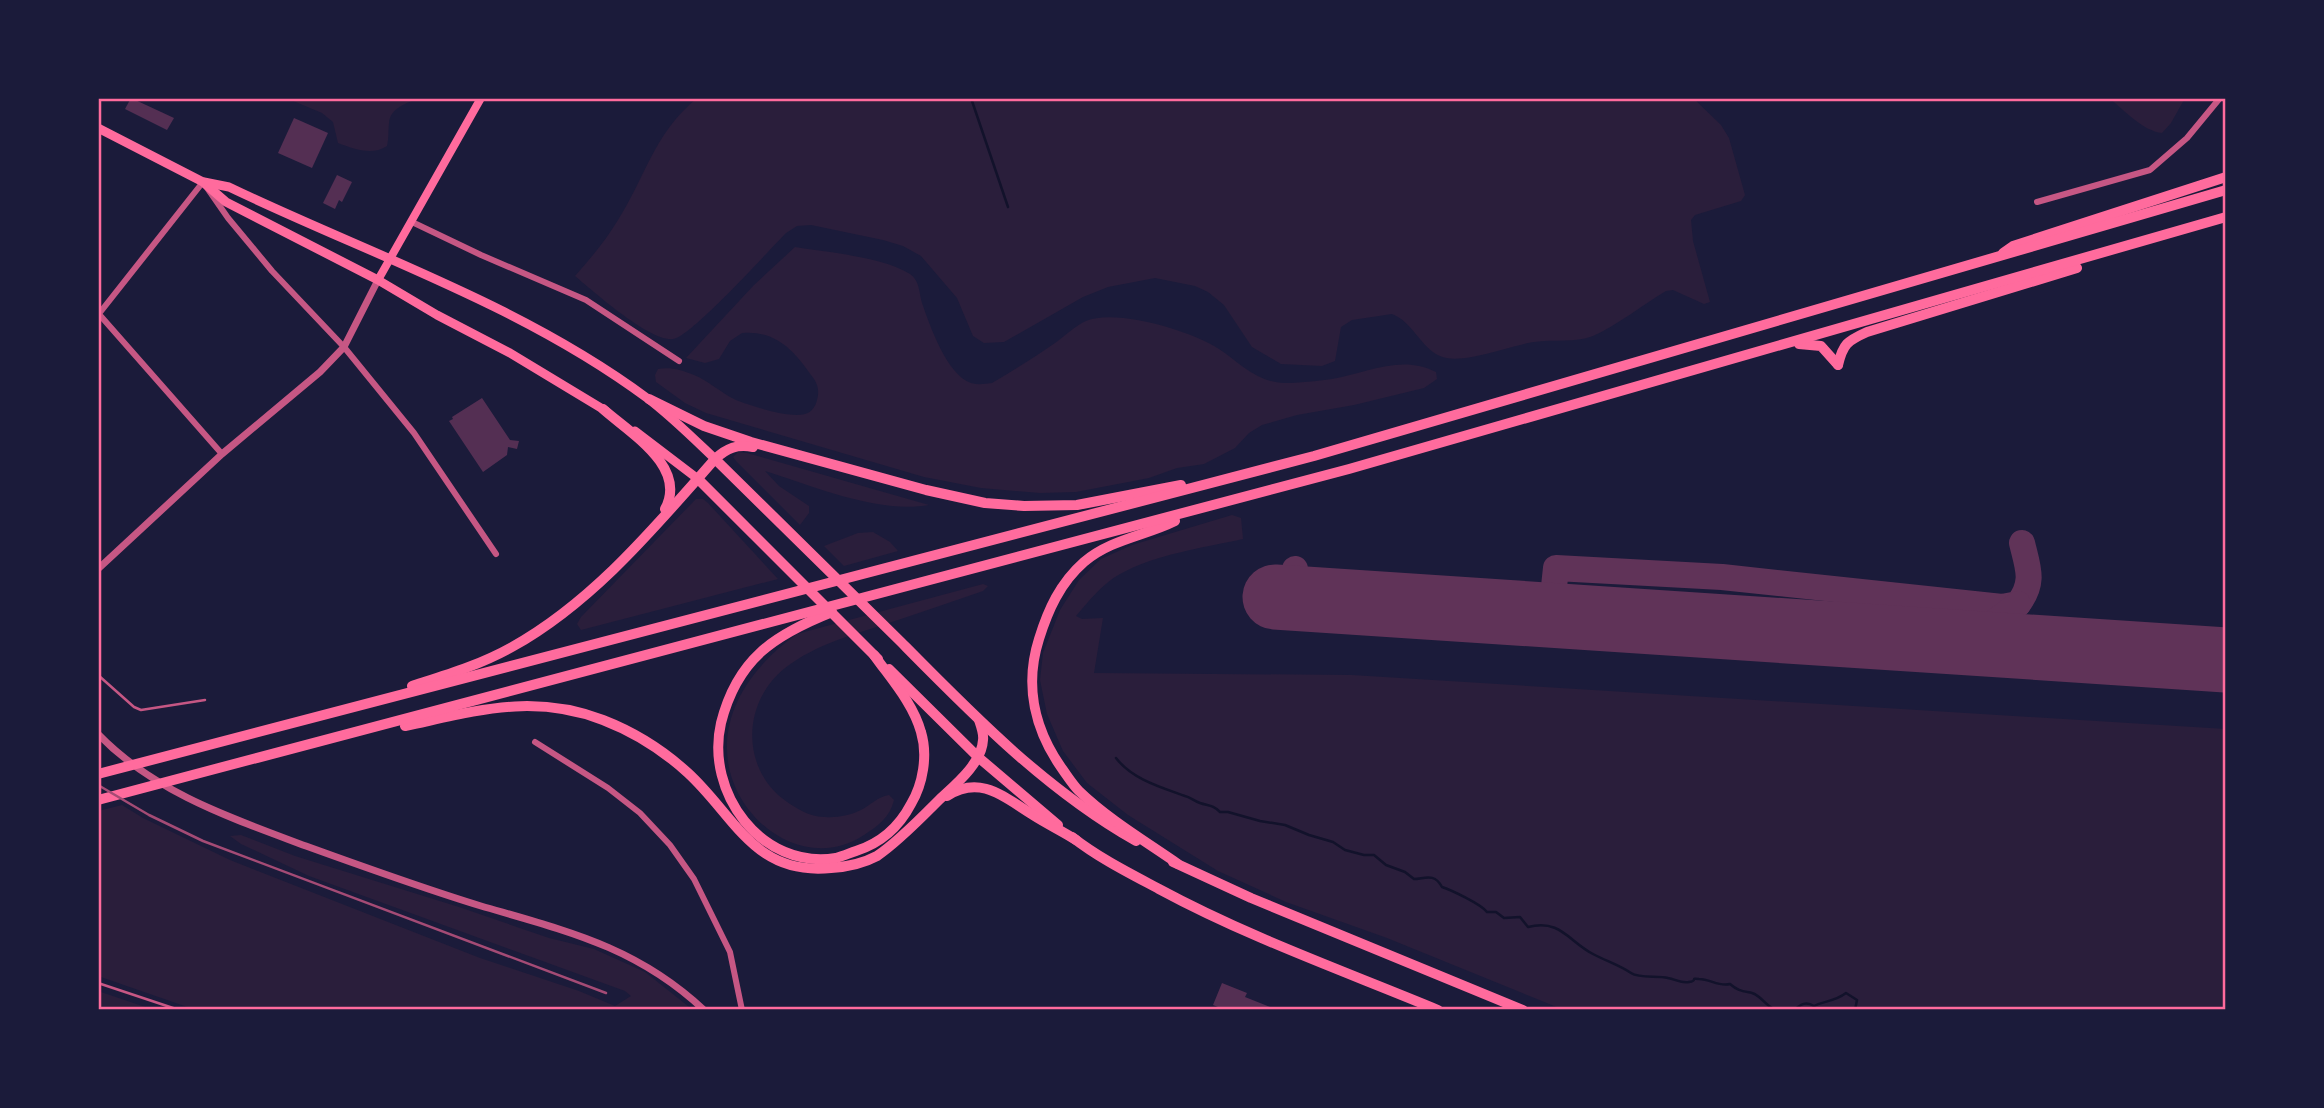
<svg xmlns="http://www.w3.org/2000/svg" width="2324" height="1108" viewBox="0 0 2324 1108" font-family="'Sofia Sans Condensed',sans-serif">
<style>
.green{fill:#2a1e3b}
.lines{fill:none;stroke-linecap:round;stroke-linejoin:round}
.stream{stroke:#12122b;stroke-width:2.5}
.taxiway{stroke:#603358;stroke-width:26}
.runway{stroke:#603358;stroke-width:65}
.building{fill:#542f53}
.service{stroke:#c65784;stroke-width:2.5}
.minor{stroke:#c65784;stroke-width:6}
.tertiary{stroke:#c65784;stroke-width:7}
.secondary{stroke:#ff6b9d;stroke-width:8}
.primary{stroke:#ff6b9d;stroke-width:9}
.trunk{stroke:#ff6b9d;stroke-width:10}
.motorway{stroke:#ff6b9d;stroke-width:10}
.rail{stroke:#a44b75;stroke-width:2.5}
.neatline{fill:none;stroke:#ff6b9d;stroke-width:2.5}
</style>
<rect width="100%" height="100%" fill="#1b1b3a"/>
<g class="green">
<path d="M286,98H419C407,103 390,108 389,123C388,132 389,138 387,146C372,156 354,149 338,143L333,122L322,113Z"/>
<path d="M697,98H1693L1721,125L1729,138L1745,195L1741,201L1695,215L1691,220L1693,241L1710,302L1704,304L1673,290L1666,291C1642,305 1618,325 1593,336C1575,343 1553,339 1534,342C1511,345 1461,366 1440,356C1420,347 1413,322 1392,314L1352,320L1341,327L1335,361L1322,366L1281,364L1252,347L1224,305L1208,292L1195,286L1155,278L1108,287L1083,297L1004,342L984,343L973,336L957,298L921,256L903,246L883,240L811,225L797,226L786,233C769,250 691,337 673,339C650,342 593,291 575,276C591,258 606,240 618,220C647,174 653,135 697,98Z"/>
<path d="M2109,98H2185L2171,123L2162,133C2143,131 2124,110 2109,98Z"/>
<path d="M795,247C827,252 883,257 910,274C920,281 919,293 922,303C930,326 947,375 971,383C978,385 985,384 992,383C1014,370 1035,357 1055,343C1065,336 1075,326 1086,321C1116,308 1192,331 1219,349C1240,363 1256,382 1284,383C1299,383 1317,381 1332,379C1366,373 1402,354 1436,372L1437,379L1424,388L1354,405L1297,415L1262,425L1249,433L1235,448L1204,464L1177,468L1149,478L1076,492L1040,493L981,488L924,477L706,413L685,403L656,382L655,375L658,369C671,367 681,370 694,375C709,381 721,393 736,400C751,406 794,420 808,413C813,410 816,405 817,400C820,390 817,382 811,375C794,350 775,330 742,333L730,341L719,359L705,363L686,358L754,285Z"/>
<path d="M738,452L747,453L929,505C878,514 813,486 765,471L779,486L809,506V513L800,525L736,461L733,457Z"/>
<path d="M696,499H703L708,503L778,579L581,630L577,624L581,617Z"/>
<path d="M1232,515L1241,518L1243,539C1202,548 1157,554 1120,574C1102,584 1089,601 1076,616L1082,619L1103,618L1094,673L1352,675L2226,729V1010H1564L1387,938L1286,902L1218,871L1128,815L1087,783L1063,751L1047,714L1040,680L1043,653L1060,610L1079,580L1101,559L1132,545Z"/>
<path d="M873,532L890,542L898,551L844,566L824,546L858,533Z"/>
<path d="M983,584L988,586L983,591C953,601 923,612 892,622C855,634 816,644 785,668C740,704 741,773 790,804C801,811 812,817 825,817C837,818 851,815 861,810C871,805 877,797 889,795L894,800C890,817 878,826 864,835C802,876 726,815 727,747C727,700 760,660 797,634Z"/>
<path d="M122,805L143,818L230,860L480,958L579,991L615,1006L631,996L625,991L309,876L241,844L230,836L241,835L295,856L459,907L549,938L594,949L645,972L693,1010H196L98,976V811Z"/>
<path d="M98,991L154,1010H98Z"/>
</g>
<g class="lines">
<g class="stream">
<path d="M971,98L1008,207"/>
<path d="M1116,758C1132,779 1160,787 1185,796C1190,797 1194,801 1200,803C1209,806 1213,805 1220,812H1228L1260,821L1285,825L1309,835L1333,842L1345,850L1364,855H1374L1386,865L1405,872L1414,879C1424,879 1434,872 1442,887C1451,890 1481,904 1487,912H1496L1504,918L1520,917L1528,927C1561,919 1568,941 1593,954C1606,961 1619,965 1631,973C1640,979 1658,975 1668,978C1675,979 1682,984 1689,982C1699,980 1689,978 1699,979C1710,979 1719,987 1730,984C1738,991 1742,991 1752,993C1762,996 1765,1006 1776,1010"/>
<path d="M1794,1010C1801,1004 1806,1001 1814,1006C1826,1000 1834,1002 1846,993L1857,1000L1855,1010"/>
</g>
<g class="taxiway">
<path d="M1292,598L1295,569"/>
<path d="M1551,615L1556,568L1722,577L2002,607L2018,604C2035,582 2028,568 2022,543"/>
<path d="M2009,646L1994,639L1990,635L1992,624L2018,604"/>
</g>
<path class="runway" d="M1275,597L2226,660"/>
</g>
<g class="building">
<path d="M131,98L174,118L167,130L125,109Z"/>
<path d="M294,118L328,133L312,168L278,153Z"/>
<path d="M337,175L352,182L342,202L339,200L335,209L323,203Z"/>
<path d="M482,398L510,440L519,441L517,449L508,447L507,455L483,472L449,421L453,419L452,417Z"/>
<path d="M1222,983L1247,993L1245,997L1278,1010H1225L1213,1005Z"/>
</g>
<g class="lines">
<g class="service">
<path d="M98,675L134,707L141,710L205,700"/>
<path d="M98,983L179,1010"/>
</g>
<g class="minor">
<path d="M2037,202L2150,170L2187,138L2220,98"/>
<path d="M412,222L481,255L586,300L679,361"/>
<path d="M98,313L222,454"/>
<path d="M98,315L203,182L228,218L272,271L344,347L414,433L496,554"/>
<path d="M535,742L608,788L640,813L670,845L694,879L730,952L742,1010"/>
</g>
<g class="tertiary">
<path d="M98,569L222,454L320,372L344,347L378,280"/>
<path d="M98,734C155,793 231,818 306,846C364,867 422,888 481,906C567,931 637,947 704,1010"/>
</g>
<path class="secondary" d="M378,280L481,98"/>
<g class="primary">
<path d="M98,128L203,182L226,202L378,280L437,315L510,353L606,411"/>
<path d="M204,182L229,187C369,254 522,305 647,398C671,416 693,438 715,459"/>
<path d="M635,431L698,479"/>
</g>
<g class="trunk">
<path d="M715,459C777,520 839,581 901,642C973,715 1046,790 1136,841"/>
<path d="M698,479L878,659"/>
<path d="M889,669L978,757L1058,825"/>
<path d="M1072,837C1099,858 1129,873 1159,889C1248,937 1344,971 1438,1010"/>
<path d="M1173,862L1251,898L1523,1010"/>
</g>
<g class="motorway">
<path d="M2003,253L2013,246L2226,177"/>
<path d="M1799,344L1821,346L1838,365"/>
<path d="M1838,365C1843,344 1847,341 1867,332L2077,268"/>
<path d="M649,399L704,426L751,442L926,490L985,503L1024,506L1077,505L1181,485"/>
<path d="M603,409C630,433 688,467 665,509"/>
<path d="M1175,521C1145,536 1111,539 1084,562C1060,583 1048,610 1039,639C1024,686 1035,731 1063,770C1068,777 1073,785 1079,791C1108,819 1145,841 1178,864"/>
<path d="M832,612C774,635 737,659 721,723C705,792 761,870 836,858C843,856 850,853 856,851C881,843 899,827 911,804C923,784 928,755 921,732C913,703 891,679 874,655"/>
<path d="M412,686C446,675 480,665 512,647C593,602 655,527 715,459C727,448 737,444 753,447"/>
<path d="M405,726C476,711 532,693 603,720C634,732 664,751 688,773C735,816 754,876 831,868C845,867 864,863 877,856C898,842 922,817 940,799C955,785 982,763 983,740C984,734 981,726 979,720"/>
<path d="M98,774L1314,456L2226,190"/>
<path d="M947,796C981,774 1005,798 1033,815C1047,824 1062,831 1076,840"/>
<path d="M98,800L1349,469L2226,217"/>
</g>
<path class="rail" d="M98,785L149,815L203,841L606,993"/>
</g>
<rect width="2324" height="1108" fill="none" stroke="#1b1b3a" stroke-width="200"/>
<rect x="100" y="100" width="2124" height="908" class="neatline"/>
</svg>
